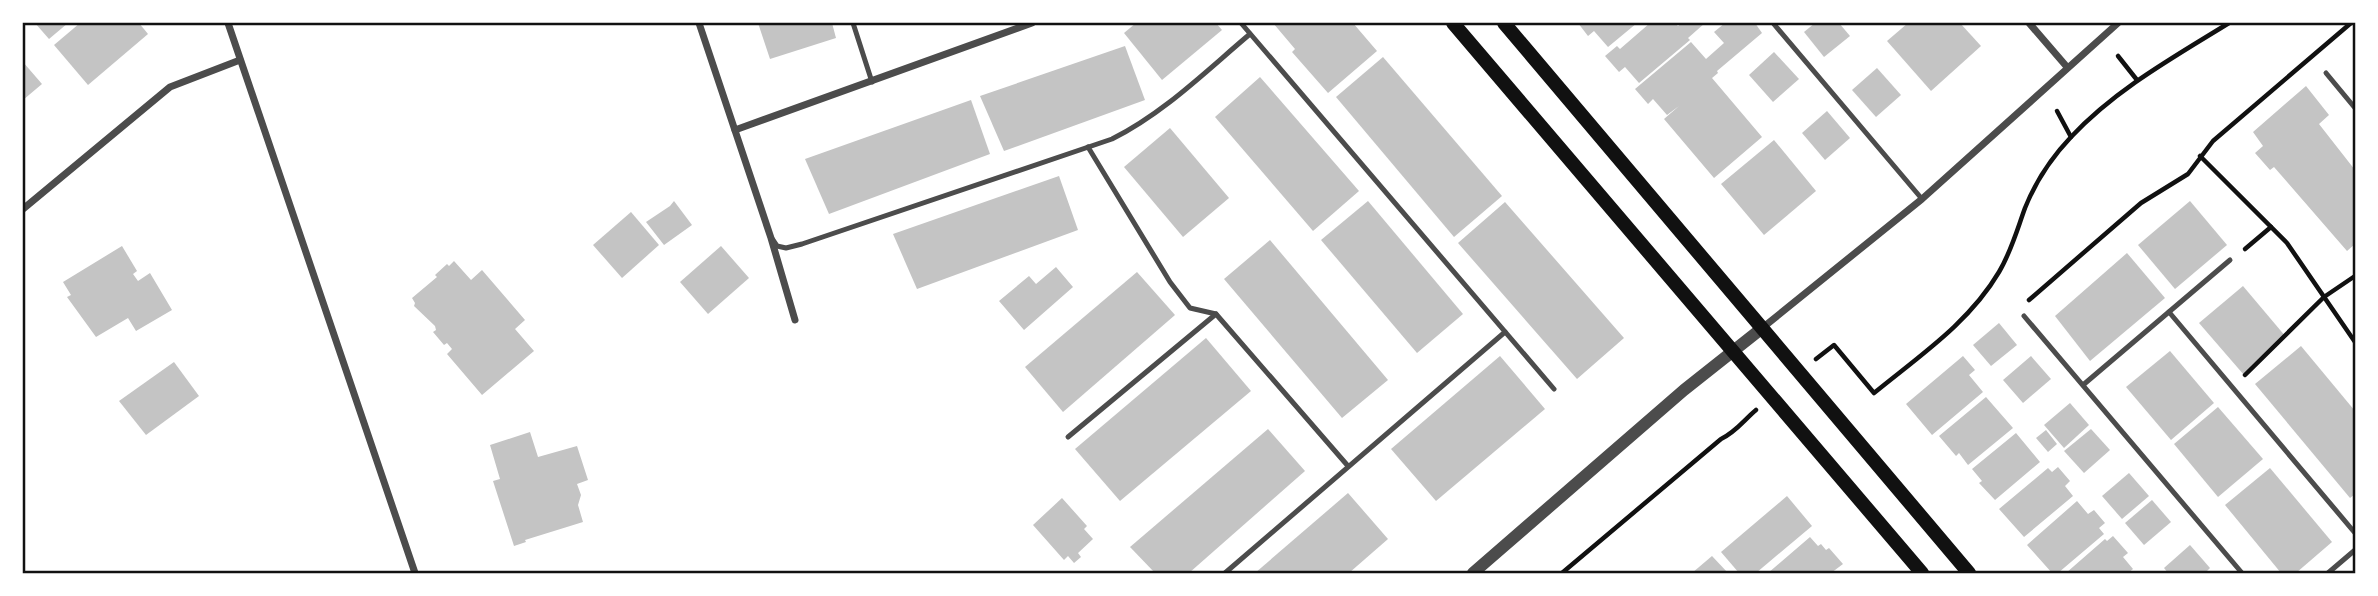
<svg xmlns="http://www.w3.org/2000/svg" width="2378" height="596" viewBox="0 0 2378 596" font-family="'Public Sans',sans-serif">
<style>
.building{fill:#c4c4c4}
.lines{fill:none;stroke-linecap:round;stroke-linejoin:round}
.path{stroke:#111;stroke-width:4.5}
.service{stroke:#4c4c4c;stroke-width:5}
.minor{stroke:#4c4c4c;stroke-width:7}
.tertiary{stroke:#4c4c4c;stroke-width:12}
.secondary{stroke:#111;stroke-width:14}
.neatline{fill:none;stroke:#111;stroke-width:2.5}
</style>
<rect width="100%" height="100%" fill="#fff"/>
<g class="building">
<path d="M35,23H68L49,39Z"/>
<path d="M80,23H139L148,34L88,85L54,45Z"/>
<path d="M758,23H832L836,38L770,59Z"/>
<path d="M1136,23H1216L1222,30L1162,80L1124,33Z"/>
<path d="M1273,23H1353L1377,51L1328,93L1292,52L1295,49Z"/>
<path d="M1578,23H1637L1608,47L1594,31L1588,36Z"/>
<path d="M1650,23H1675L1678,26L1682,23H1705L1688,38L1690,40L1639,83L1625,67L1619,72L1605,56L1617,46L1620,49Z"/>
<path d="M1725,23H1755L1762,33L1717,71L1718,73L1712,78L1762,137L1714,178L1664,119L1679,106L1667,115L1653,99L1648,104L1635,89L1691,42L1706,59L1724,43L1714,32Z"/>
<path d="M1815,23H1839L1850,36L1824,57L1804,32Z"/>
<path d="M1908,23H1960L1981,46L1931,91L1887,41Z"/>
<path d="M1125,46L1145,100L1004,151L980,96Z"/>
<path d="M1774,52L1799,79L1773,102L1749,75Z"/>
<path d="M1383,57L1502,196L1454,237L1336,97Z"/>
<path d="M23,62L42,84L23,100Z"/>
<path d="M1877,68L1901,95L1876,117L1852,90Z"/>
<path d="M1260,77L1359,191L1313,231L1215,117Z"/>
<path d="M2306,86L2329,115L2319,124L2355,170V244L2347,251L2274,167L2270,170L2255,153L2263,146L2253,132Z"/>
<path d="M971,100L990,154L829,214L805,159Z"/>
<path d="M1827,111L1850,138L1825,160L1802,133Z"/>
<path d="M1170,128L1229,198L1183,237L1124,167Z"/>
<path d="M1774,140L1816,191L1764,235L1721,184Z"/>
<path d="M1059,176L1078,230L917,289L893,234Z"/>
<path d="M674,201L692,225L664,245L646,222L670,206Z"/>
<path d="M1368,201L1463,314L1417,353L1321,240Z"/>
<path d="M2190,201L2227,245L2175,289L2138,245Z"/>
<path d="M1505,202L1624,338L1577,379L1458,243Z"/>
<path d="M631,212L659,245L622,278L593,245Z"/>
<path d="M1270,240L1388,380L1342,418L1224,279Z"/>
<path d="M122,246L137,271L133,274L138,281L150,273L172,310L136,331L128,318L96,337L67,297L71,295L63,282Z"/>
<path d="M721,246L749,278L708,314L680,282Z"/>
<path d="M2127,253L2165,298L2090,361L2055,316Z"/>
<path d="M454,261L471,280L482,270L525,320L515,329L534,351L482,395L447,354L452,349L447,343L444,345L433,332L436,330L435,326L414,306L415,303L412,298L437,277L435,275L447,264L449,266Z"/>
<path d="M1056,267L1073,287L1024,330L999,301L1029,276L1036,284Z"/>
<path d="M1137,272L1175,315L1063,412L1025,367Z"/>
<path d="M2243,286L2286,337L2244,375L2199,323Z"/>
<path d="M1999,323L2017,345L1991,366L1973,345Z"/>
<path d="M1206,338L1251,391L1120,501L1075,449Z"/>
<path d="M2301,346L2355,411V494L2350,498L2255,384Z"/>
<path d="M2170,351L2214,403L2171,440L2126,387Z"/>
<path d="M1500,356L1545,409L1436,501L1391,449Z"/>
<path d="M1963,356L1975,370L1969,375L1983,392L1932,435L1906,404Z"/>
<path d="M2031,356L2051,379L2023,403L2003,380Z"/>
<path d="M174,362L199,396L146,435L119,401Z"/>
<path d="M1986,397L2013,428L1968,465L1959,453L1956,456L1939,436Z"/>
<path d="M2070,403L2089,425L2064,448L2044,425Z"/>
<path d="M2218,407L2263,459L2218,497L2174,444Z"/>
<path d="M1268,429L1305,471L1189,573H1155L1130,547Z"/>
<path d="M2091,429L2110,450L2084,473L2064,451Z"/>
<path d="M2046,430L2057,444L2048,452L2036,438Z"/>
<path d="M530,432L538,457L577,446L588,480L577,484L581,495L578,505L583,522L525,540L526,542L514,546L493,481L500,479L490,445Z"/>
<path d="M2016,433L2040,462L1995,500L1979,483L1982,481L1972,469Z"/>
<path d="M2058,467L2070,481L2065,486L2073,496L2024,537L1999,509L2048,468L2052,472Z"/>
<path d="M2270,468L2332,542L2296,573H2281L2225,505Z"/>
<path d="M2129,473L2149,496L2122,519L2102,496Z"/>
<path d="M1348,493L1388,539L1349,573H1255Z"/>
<path d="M1787,496L1812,526L1756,573H1739L1721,552Z"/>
<path d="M1062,498L1087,526L1084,529L1093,539L1078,553L1081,557L1074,563L1068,556L1064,560L1033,525Z"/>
<path d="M2152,500L2171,522L2144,545L2125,523Z"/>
<path d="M2077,501L2088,514L2094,510L2105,523L2099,528L2104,534L2058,573H2052L2027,545Z"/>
<path d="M2113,536L2128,553L2123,557L2133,569L2128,573H2066L2105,539L2107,541Z"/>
<path d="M1810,537L1818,546L1821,544L1826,550L1829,548L1843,564L1831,573H1768Z"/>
<path d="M2190,545L2210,568L2205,573H2168L2164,568Z"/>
<path d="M1712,556L1728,573H1692Z"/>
</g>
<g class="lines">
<g class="path">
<path d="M2118,56L2137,80"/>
<path d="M2057,111L2071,137"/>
<path d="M2200,156L2287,243L2355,342"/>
<path d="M2245,249L2271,227"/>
<path d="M2029,300L2141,203L2188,174L2213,141L2351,23"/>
<path d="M1816,359L1834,345L1874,393C1919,356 1969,323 1999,272C2011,252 2017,230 2025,208C2035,183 2052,157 2071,137C2116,89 2174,57 2229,23"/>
<path d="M2245,375L2324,297L2355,276"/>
<path d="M1562,573L1721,439C1736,432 1744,420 1756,410"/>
</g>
<g class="service">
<path d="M853,23L872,82"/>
<path d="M1241,23L1554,389"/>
<path d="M1773,23L1922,199"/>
<path d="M2326,73L2355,108"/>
<path d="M1088,147L1170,282L1190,308L1216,314L1348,466"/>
<path d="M773,240L777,246L786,248L802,244L1112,139C1164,113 1206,71 1250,34"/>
<path d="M2169,312L2355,533"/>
<path d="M2024,316L2242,573"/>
<path d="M2083,385L2230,260"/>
<path d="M1068,437L1216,314"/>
<path d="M1225,573L1505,332"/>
<path d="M2328,573L2355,550"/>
</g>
<g class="minor">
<path d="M228,23L415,573"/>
<path d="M699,23L771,238L795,320"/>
<path d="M2029,23L2067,67"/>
<path d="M735,130L1032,23"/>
<path d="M23,209L170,87L240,60"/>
<path d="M1761,329L1922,199L2118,23"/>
</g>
<path class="tertiary" d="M1473,573L1684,390L1761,329"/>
<g class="secondary">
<path d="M1453,23L1922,573"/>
<path d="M1504,23L1969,573"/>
</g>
</g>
<rect width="2378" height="596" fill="none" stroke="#ffffff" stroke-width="49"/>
<rect x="24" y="24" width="2330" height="548" class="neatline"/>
</svg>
